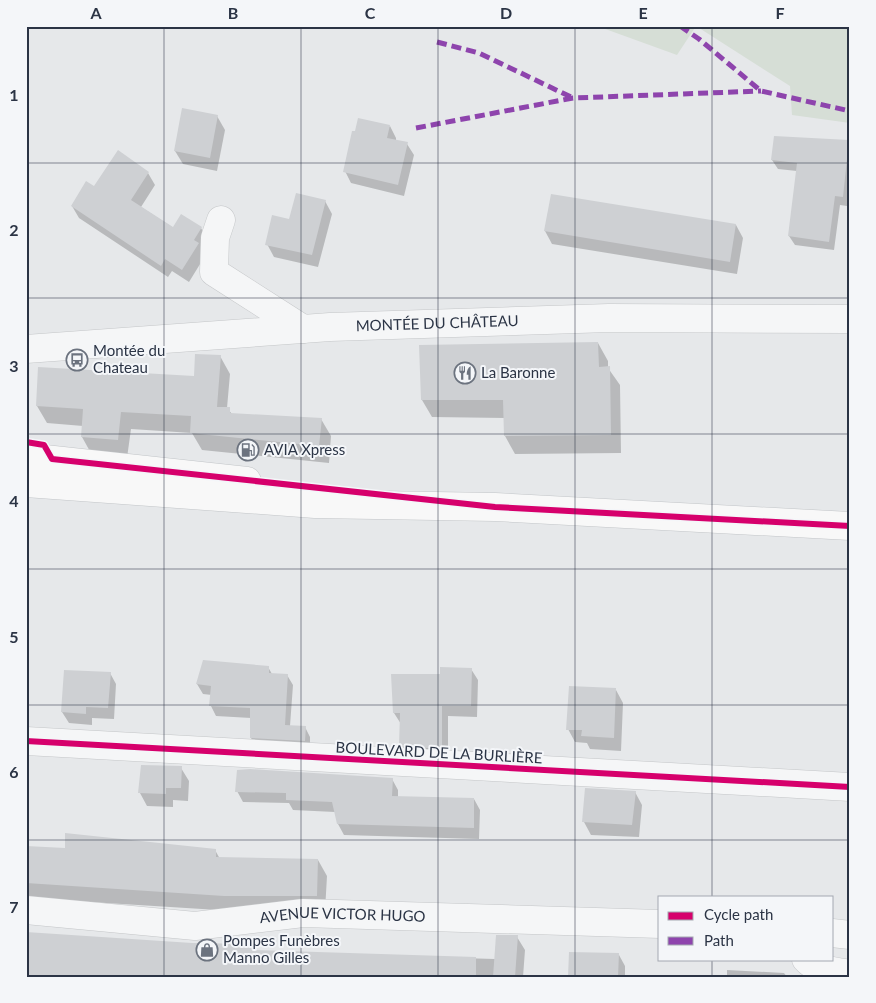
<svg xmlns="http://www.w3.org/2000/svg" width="876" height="1003" viewBox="0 0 876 1003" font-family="Lato,sans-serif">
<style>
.green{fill:#d6ded6}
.shadow{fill:#0003}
.building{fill:#ced0d3}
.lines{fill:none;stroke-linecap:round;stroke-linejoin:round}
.minor-casing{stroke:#c4c6c8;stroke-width:29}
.major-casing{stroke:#c2c5c8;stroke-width:29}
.minor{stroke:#f5f6f7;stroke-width:28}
.major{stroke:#f8f8f8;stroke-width:28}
.quiet{stroke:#8e44ad;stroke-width:5;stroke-dasharray:10 5;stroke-linecap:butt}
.cycleway-casing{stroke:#f4f6f9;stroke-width:9}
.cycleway{stroke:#d6006c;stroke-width:6}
.grid{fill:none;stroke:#2b3445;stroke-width:1;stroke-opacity:0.55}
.labels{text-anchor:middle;stroke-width:4;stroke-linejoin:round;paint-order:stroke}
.street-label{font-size:15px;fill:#2b3445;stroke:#f4f6f9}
.poi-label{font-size:15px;fill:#2b3445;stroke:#f4f6f9;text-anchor:start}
.neatline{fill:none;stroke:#2b3445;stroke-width:2}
.grid-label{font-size:16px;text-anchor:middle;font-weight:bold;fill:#2b3445}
</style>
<rect width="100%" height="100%" fill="#e6e8ea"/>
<g class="green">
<path d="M597,26H696L677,55Z"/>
<path d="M696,26H850V123L792,115L790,86Z"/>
</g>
<g class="shadow">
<path d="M217,116L225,130L217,171L183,164L175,151Z"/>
<path d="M390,126L396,138V141L407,144L414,155L404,196L351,183L345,171Z"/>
<path d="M848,142L850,184L847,206L840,205L834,250L795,245L789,236L797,171L778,169L772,160Z"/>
<path d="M148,173L155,185L141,207L173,228H201L208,241L205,256L189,282L172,271L168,277L79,218L72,206L94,188Z"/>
<path d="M325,201L332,214L318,267L274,257L267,244L290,220Z"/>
<path d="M736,225L743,238L737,274L552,244L545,231Z"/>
<path d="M598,343L608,361V368L620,385L621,453L515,454L505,436V418L432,417L422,400Z"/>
<path d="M220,356L230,374L227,408L232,414L321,419L331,436L329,463L202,450L192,433L131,429L127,458L92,455L82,437L83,426L47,423L37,406L195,378Z"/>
<path d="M204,661L268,667L272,674L287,675L293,685L290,726L305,727L310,737V750L257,747L251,738V718L216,716L211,706L212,695L203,694L197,684Z"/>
<path d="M471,669L478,680L477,717L448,716V759L406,757L400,746L401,724L394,713L442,676Z"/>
<path d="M110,673L116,684L114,719L92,718V725L69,723L62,712Z"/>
<path d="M616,690L623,703L621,751L590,749L587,743L575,742L568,729Z"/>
<path d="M181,768L189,781L188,801L173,800V807L147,806L140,793Z"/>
<path d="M392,779L398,790V797L474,799L480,810L479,839L344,835L338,824L335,812L293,810L289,803L243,802L237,791Z"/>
<path d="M635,792L642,805L639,837L591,835L584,822Z"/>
<path d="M26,847L66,849L215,850L220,859L318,860L327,876L325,911H234L26,898Z"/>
<path d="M517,937L525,950L523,977H26L192,944L252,945L256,952L495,959Z"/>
<path d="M619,955L625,966V977H569Z"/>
<path d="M727,970L784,973L787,977H727Z"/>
</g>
<g class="building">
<path d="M182,108L218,115L210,158L174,151Z"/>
<path d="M358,118L390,125L387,138L408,142L398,185L343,172L352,131H355Z"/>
<path d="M774,136L849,140L843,197L835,196L829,242L788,236L797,163L771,160Z"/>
<path d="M118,150L149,172L131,200L173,227L181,214L202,227L194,240L199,243L182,270L165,259L161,266L71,206L86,181L94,186Z"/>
<path d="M296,193L326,200L312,255L265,245L272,215L289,219Z"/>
<path d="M551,194L736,224L730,262L544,231Z"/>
<path d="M598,342L599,367L610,366L611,435L504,436L503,400H421L419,345Z"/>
<path d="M195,354L221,355L217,407H230V413L322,418L319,446L190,433L191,416L121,412L118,440L81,437L83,409L36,406L38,367L194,376Z"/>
<path d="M203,660L269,666V673L288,674L285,725L306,726L305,741L250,738V708L209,706L211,686L196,684Z"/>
<path d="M440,667L472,668L471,706H442V749L399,746L400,713H393L391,674H440Z"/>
<path d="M64,670L111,672L108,708L86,707V714L61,712Z"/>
<path d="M569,686L616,688L614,738L581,736L582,730H566Z"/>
<path d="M141,765L182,766L181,788H166V794L138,793Z"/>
<path d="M250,769L393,778L392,796L474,798V828L337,824L332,802L286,800V793L235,792L237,770Z"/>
<path d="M585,788L636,791L632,825L582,822Z"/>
<path d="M65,833L216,849V857L318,859L317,896H224L26,883V846L65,848Z"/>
<path d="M26,932L192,943L253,944V950L476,957V977H26Z"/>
<path d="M496,935H518L515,977H493Z"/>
<path d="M569,952L619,953L618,977H568Z"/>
</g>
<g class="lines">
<g class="minor-casing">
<g id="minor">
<path d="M221,220L215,238L214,272L303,329"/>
<path id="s1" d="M26,349L330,327L609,318L850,319"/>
<path d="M26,741L850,787"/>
<path id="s2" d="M26,910L195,926L303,913L660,924"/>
<path d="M832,933L850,935"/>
<path d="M806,959C816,971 836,971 850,974"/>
</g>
</g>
<g class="major-casing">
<g id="major">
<path d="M26,457L247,481"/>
<path d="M26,483L315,504L495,507L850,526"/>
</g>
</g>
<use href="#minor" class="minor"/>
<use href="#major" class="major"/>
<g class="quiet">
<path d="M680,26L699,39L761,91L850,111"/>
<path d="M437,42L479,53L573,98"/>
<path d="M416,128L573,98L761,91"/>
</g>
<g class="cycleway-casing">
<g id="cycleway">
<path d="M26,442L44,445L52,459L495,507L850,526"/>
<path d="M26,741L850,787"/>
</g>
</g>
<use href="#cycleway" class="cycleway"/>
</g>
<path class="grid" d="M164,26V977M301,26V977M438,26V977M575,26V977M712,26V897M26,163H850M26,298H850M26,434H850M26,569H850M26,705H850M26,840H850M712,959V977"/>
<defs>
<g id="bus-ring" transform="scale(1.125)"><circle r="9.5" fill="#f4f6f9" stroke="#6c737f" stroke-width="1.5"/><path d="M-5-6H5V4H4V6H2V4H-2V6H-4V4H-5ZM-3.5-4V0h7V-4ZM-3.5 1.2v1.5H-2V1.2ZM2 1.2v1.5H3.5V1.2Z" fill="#6c737f"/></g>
<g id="restaurant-ring" transform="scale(1.125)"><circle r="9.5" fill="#f4f6f9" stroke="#6c737f" stroke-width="1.5"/><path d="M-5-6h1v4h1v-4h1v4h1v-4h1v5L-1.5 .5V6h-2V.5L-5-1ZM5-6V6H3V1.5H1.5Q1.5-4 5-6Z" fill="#6c737f"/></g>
<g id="fuel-ring" transform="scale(1.125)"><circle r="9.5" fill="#f4f6f9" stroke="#6c737f" stroke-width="1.5"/><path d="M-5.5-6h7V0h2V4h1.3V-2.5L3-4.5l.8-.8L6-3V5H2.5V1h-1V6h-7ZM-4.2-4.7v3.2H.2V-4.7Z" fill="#6c737f"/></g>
<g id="shop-ring" transform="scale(1.125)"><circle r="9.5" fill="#f4f6f9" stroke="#6c737f" stroke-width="1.5"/><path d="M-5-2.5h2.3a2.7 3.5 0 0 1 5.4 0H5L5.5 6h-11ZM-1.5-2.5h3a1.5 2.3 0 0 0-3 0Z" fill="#6c737f"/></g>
</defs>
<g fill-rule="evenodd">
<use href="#bus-ring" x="77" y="360"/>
<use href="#restaurant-ring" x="465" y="373"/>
<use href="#fuel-ring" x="248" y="450"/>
<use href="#shop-ring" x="207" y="950"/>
</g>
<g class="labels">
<g class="street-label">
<text dy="5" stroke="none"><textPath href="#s1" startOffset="412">MONTÉE DU CHÂTEAU</textPath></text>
<text transform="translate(439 753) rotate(3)" y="5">BOULEVARD DE LA BURLIÈRE</text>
<text dy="5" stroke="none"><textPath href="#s2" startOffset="318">AVENUE VICTOR HUGO</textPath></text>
</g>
<g class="poi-label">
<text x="93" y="356">Montée du<tspan x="93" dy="17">Chateau</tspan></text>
<text x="481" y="378">La Baronne</text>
<text x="264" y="455">AVIA Xpress</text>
<text x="223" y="946">Pompes Funèbres<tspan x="223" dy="17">Manno Gilles</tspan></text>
</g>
</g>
<rect width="876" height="1003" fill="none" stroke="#f4f6f9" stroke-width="55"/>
<rect x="658" y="896" width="175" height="65" fill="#f4f6f9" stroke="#a4a8b1"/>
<rect x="668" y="912" width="25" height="8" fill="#d6006c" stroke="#a4a8b1"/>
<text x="704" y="920" font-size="15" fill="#2b3445">Cycle path</text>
<rect x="668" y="937" width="25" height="8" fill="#8e44ad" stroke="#a4a8b1"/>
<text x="704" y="946" font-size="15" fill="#2b3445">Path</text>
<rect x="28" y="28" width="820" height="948" class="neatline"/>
<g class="grid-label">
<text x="96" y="19">A</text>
<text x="233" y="19">B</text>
<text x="370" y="19">C</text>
<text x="506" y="19">D</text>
<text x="643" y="19">E</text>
<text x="780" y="19">F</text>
<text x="14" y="101">1</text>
<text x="14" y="236">2</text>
<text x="14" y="372">3</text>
<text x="14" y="507">4</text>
<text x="14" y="643">5</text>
<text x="14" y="778">6</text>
<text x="14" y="913">7</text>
</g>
</svg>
